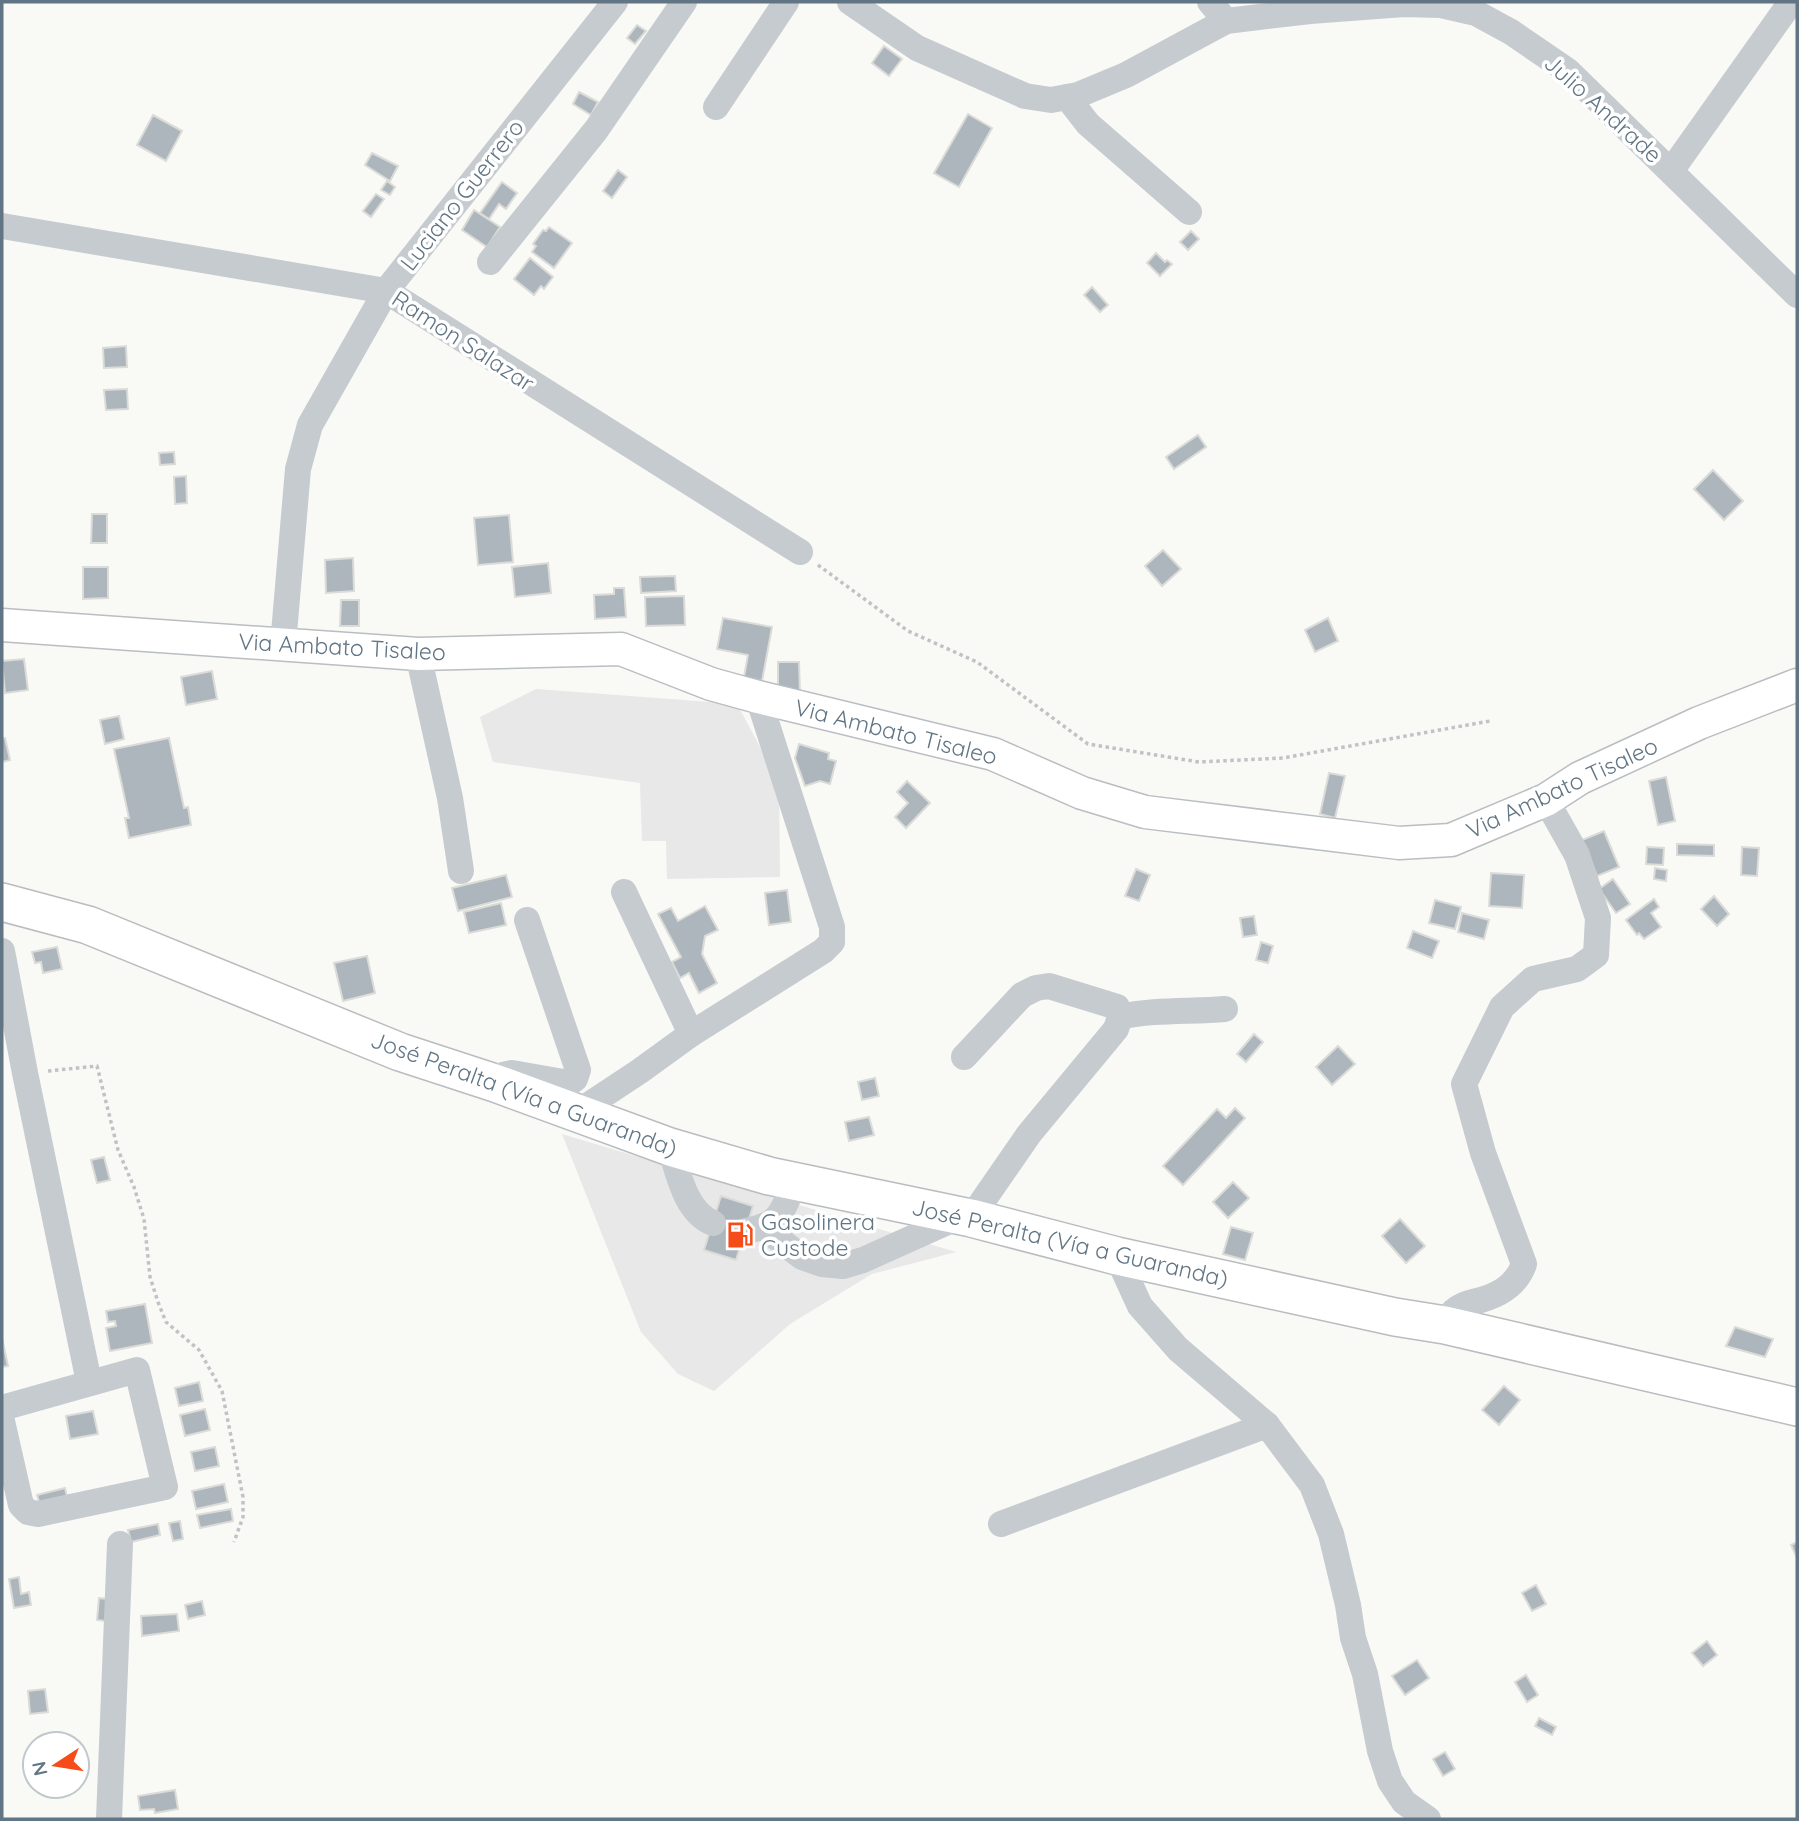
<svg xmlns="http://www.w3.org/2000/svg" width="1799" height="1821" viewBox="0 0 1799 1821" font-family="Quicksand,sans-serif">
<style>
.built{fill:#e7e8e7}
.building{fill:#acb6bc;stroke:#dbdbd8;stroke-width:2}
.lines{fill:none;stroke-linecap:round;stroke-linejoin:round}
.major-casing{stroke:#b9bec2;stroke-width:35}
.highway-casing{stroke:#b9bdc0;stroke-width:40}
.path{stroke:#c0c3c5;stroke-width:3.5;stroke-dasharray:3.5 3.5;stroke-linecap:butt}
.minor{stroke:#c6cbcf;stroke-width:26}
.major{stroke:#fff;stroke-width:32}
.highway{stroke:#fff;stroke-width:37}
.labels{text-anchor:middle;stroke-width:7;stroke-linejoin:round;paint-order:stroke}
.street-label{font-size:23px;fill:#617584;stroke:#fff}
.poi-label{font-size:23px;fill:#617584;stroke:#fff;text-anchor:start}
</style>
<rect width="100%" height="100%" fill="#f9f9f6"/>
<g class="built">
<path d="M536,689L737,704L779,782L780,877L667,879L666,841H642L640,783L493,762L480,717Z"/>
<path d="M562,1134L956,1252L872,1274L790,1324L714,1391L678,1374L641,1332Z"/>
</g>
<g class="building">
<path d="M637,25L646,31L635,44L627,38Z"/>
<path d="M884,46L902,59L889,76L872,63Z"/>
<path d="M579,92L598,102L591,115L573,104Z"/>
<path d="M968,114L992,128L959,187L934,173Z"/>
<path d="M153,115L182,131L166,161L137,145Z"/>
<path d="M372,153L398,166L390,181L365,165Z"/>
<path d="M618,170L627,177L612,198L603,191Z"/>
<path d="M387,181L395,187L390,195L381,190Z"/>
<path d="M502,182L517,193L506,209L499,204L489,219L480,213Z"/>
<path d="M376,194L384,199L371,217L363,211Z"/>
<path d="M474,210L500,227L487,247L462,230Z"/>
<path d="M549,227L572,243L554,268L532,252L536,246L533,244L543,230L546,231Z"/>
<path d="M1191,231L1199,239L1188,250L1180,242Z"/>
<path d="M1156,253L1165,262L1167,260L1172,264L1160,276L1147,263Z"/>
<path d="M530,258L553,277L544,289L541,286L534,295L514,279Z"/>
<path d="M1092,287L1108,305L1100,312L1084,295Z"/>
<path d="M126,346L127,367L104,368L103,348Z"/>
<path d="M127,389L128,409L106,410L104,390Z"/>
<path d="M1198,435L1206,447L1174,469L1166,457Z"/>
<path d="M174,452L175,464L160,465L159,453Z"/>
<path d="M1713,470L1743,501L1724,520L1694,489Z"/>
<path d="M186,476L187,503L175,504L174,477Z"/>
<path d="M92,514H107V543H91Z"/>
<path d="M509,515L513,562L478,565L474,518Z"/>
<path d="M1163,550L1181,569L1162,586L1145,566Z"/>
<path d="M353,558L354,591L326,593L325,560Z"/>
<path d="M548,563L551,593L515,597L512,567Z"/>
<path d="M83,567H108V598L83,599Z"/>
<path d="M675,576L676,591L641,593L640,577Z"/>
<path d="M614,588H624L626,617L595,619L594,595L614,594Z"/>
<path d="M684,596L685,625L646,626L645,597Z"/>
<path d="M341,600H359V626H340Z"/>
<path d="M723,618L772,627L762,681L744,677L748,655L717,649Z"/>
<path d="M1328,618L1338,641L1315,652L1305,630Z"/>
<path d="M24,659L28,690L5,693L2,661Z"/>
<path d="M778,662H799L800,694L778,687Z"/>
<path d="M212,671L217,699L186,705L181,677Z"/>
<path d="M119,716L124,739L105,744L100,720Z"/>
<path d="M2,738H5L10,760L2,762Z"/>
<path d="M169,738L184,808L188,807L191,825L129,838L125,818H129L114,749Z"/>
<path d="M799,744L829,753L828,759L836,761L830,784L820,781L805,786L795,758Z"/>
<path d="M1329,773L1345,776L1335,818L1320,814Z"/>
<path d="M1666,777L1675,821L1658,825L1649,781Z"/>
<path d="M907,781L930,803L906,828L895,817L908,803L897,792Z"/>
<path d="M1604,831L1619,867L1597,876L1582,840Z"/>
<path d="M1677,844L1714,845V856L1677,855Z"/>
<path d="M1647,847L1664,848L1663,865L1646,864Z"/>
<path d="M1742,847L1759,848L1757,876L1741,875Z"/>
<path d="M1655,868L1667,870L1666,881L1654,879Z"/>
<path d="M1136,869L1150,875L1139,901L1125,896Z"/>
<path d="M1491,873L1524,875L1522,908L1489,906Z"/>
<path d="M506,875L512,897L458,911L452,888Z"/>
<path d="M1613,879L1630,904L1616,913L1599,889Z"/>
<path d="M787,890L791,922L769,925L765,893Z"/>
<path d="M1714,896L1729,914L1717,926L1701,909Z"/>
<path d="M1654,899L1659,907L1651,913L1661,927L1644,939L1639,933L1637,935L1626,920Z"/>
<path d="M1435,900L1461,907L1455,929L1429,923Z"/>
<path d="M501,903L506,925L469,933L464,912Z"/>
<path d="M705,906L718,930L705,936L702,954L717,983L699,993L689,973L680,978L672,962L681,957L658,914L671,908L678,921Z"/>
<path d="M1462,913L1489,920L1484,939L1458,932Z"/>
<path d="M1254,916L1257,935L1243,937L1240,918Z"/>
<path d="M1413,931L1439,941L1432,958L1407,948Z"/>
<path d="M1261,942L1273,946L1268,963L1256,960Z"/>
<path d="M57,947L62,969L43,973L41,962L35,963L32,952Z"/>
<path d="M367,956L375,993L343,1001L334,963Z"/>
<path d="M1254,1034L1263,1042L1246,1062L1237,1054Z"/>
<path d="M1338,1046L1355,1064L1332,1085L1316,1067Z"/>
<path d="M875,1078L879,1096L862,1100L858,1082Z"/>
<path d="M1235,1108L1245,1118L1183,1185L1163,1166L1217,1109L1226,1118Z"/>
<path d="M869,1117L874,1135L849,1141L845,1122Z"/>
<path d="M104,1157L110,1180L97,1183L91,1160Z"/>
<path d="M1233,1182L1249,1198L1228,1218L1213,1202Z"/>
<path d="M721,1196L753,1206L736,1260L704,1250Z"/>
<path d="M1400,1219L1425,1246L1406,1263L1382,1236Z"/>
<path d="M1231,1227L1253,1233L1245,1260L1223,1254Z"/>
<path d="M145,1304L152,1343L110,1351L106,1328L116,1326L115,1321L108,1322L106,1311Z"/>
<path d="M1735,1327L1773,1339L1765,1357L1726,1346Z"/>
<path d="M2,1338L8,1366L2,1367Z"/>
<path d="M199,1382L203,1401L179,1406L175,1388Z"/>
<path d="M1504,1386L1520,1400L1499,1425L1482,1410Z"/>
<path d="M205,1409L210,1430L185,1436L180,1415Z"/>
<path d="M93,1411L98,1434L70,1439L66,1416Z"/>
<path d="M215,1447L219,1466L195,1471L191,1452Z"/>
<path d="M224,1484L228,1502L196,1509L192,1491Z"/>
<path d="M65,1488L68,1501L41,1508L37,1495Z"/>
<path d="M231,1509L233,1521L200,1528L197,1515Z"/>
<path d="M180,1521L183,1539L173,1541L169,1523Z"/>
<path d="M158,1524L160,1535L131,1542L128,1530Z"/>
<path d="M1797,1542V1558L1791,1545Z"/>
<path d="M19,1577L21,1594L29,1592L31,1605L14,1608L9,1579Z"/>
<path d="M1536,1585L1546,1604L1532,1611L1522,1593Z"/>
<path d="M99,1598L115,1600L113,1622L97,1620Z"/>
<path d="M202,1601L205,1615L188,1619L185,1605Z"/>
<path d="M177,1614L179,1631L142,1636L141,1616Z"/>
<path d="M1707,1641L1717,1655L1703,1666L1692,1653Z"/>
<path d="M1417,1660L1429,1678L1405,1695L1392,1676Z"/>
<path d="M1526,1675L1538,1695L1527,1702L1515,1682Z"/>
<path d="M45,1689L48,1712L30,1714L28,1691Z"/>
<path d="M1539,1718L1556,1727L1552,1735L1535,1726Z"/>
<path d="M1445,1752L1455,1769L1443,1776L1433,1759Z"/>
<path d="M175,1790L178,1809L155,1813L154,1809L140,1810L138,1796Z"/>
</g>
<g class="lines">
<g class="major-casing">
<path id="major" d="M2,625L418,654L621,649L711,684L758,697L993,754L1082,793L1145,812L1399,843L1451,840L1546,800L1580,778L1699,723L1797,685"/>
</g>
<g class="highway-casing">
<path id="highway" d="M2,902L88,925L400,1052L495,1083L670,1147L769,1176L971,1218L1117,1256L1395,1317L1445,1325L1797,1407"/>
</g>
<g class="path">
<path d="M818,565L908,631L977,662L1088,744L1199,762L1283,758L1490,721"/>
<path d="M48,1071L97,1066L118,1150L134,1187L144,1219L150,1277L158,1302L166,1322L199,1350L222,1391L243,1497V1517L234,1542"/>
</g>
<g class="minor">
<path d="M850,2L917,48L1025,96L1051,100L1078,95L1126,75L1226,21L1310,11L1404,4L1441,5L1476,13L1511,32L1568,71L1797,295"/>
<path d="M1210,2L1226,21"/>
<path d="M1067,97L1088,124L1189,212"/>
<path d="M716,107L786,2"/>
<path d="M1671,171L1791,2"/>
<path d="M2,226L386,291L800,552"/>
<path d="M490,262L596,130L684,2"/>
<path d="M283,645L298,469L310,425L386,291L615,2"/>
<path d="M418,654L450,798L461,871"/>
<path d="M624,892L691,1034"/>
<path d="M2,951L25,1073L89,1382"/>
<path d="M1120,1017C1154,1009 1190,1012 1225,1009"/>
<path d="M964,1057L1022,995L1036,988L1049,986L1117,1007L1120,1017L1116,1029L1029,1134L971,1218"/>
<path d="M496,1082L503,1075L512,1073L569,1083L575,1079L578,1070L527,920"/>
<path d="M578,1112L640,1071L691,1034L823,951L832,942V927L758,697"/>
<path d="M670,1147C678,1172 685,1212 713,1223"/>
<path d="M764,1228L802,1257L822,1264L843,1266L863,1260L961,1216"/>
<path d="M745,1231C781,1225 782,1212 795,1181"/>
<path d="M1117,1256L1140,1306L1178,1349L1267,1425L1312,1485L1331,1534L1348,1605L1353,1638L1365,1674L1380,1751L1390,1781L1404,1802L1428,1819"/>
<path d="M1445,1325C1447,1321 1450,1315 1454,1311C1459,1306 1466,1304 1473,1302C1496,1297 1516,1287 1524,1264L1483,1153L1464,1084L1502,1007L1533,979L1577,969L1596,955L1598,918L1577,855L1546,800"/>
<path d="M2,1408L137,1370L165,1487L38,1514L28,1512L21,1505L2,1421"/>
<path d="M1001,1524L1267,1425"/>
<path d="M109,1819L120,1544"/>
</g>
<use href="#major" class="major"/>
<use href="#highway" class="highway"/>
</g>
<defs>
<g id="fuel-bare" transform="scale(2.1)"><path d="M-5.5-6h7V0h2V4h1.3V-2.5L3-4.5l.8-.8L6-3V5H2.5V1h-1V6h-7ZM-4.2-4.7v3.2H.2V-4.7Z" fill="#f54c1a" stroke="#fff" stroke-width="2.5" paint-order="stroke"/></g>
</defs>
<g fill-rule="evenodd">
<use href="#fuel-bare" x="740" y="1235"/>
</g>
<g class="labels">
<g class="street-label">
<text transform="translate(1603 109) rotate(42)" y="8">Julio Andrade</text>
<text transform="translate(462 195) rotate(-52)" y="8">Luciano Guerrero</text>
<text transform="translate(463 341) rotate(33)" y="8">Ramon Salazar</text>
<text transform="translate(342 647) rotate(3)" y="8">Via Ambato Tisaleo</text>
<text transform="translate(896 732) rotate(14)" y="8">Via Ambato Tisaleo</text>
<text transform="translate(1562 788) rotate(-25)" y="8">Via Ambato Tisaleo</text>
<text transform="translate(524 1094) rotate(20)" y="8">José Peralta (Vía a Guaranda)</text>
<text transform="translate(1070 1243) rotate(13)" y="8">José Peralta (Vía a Guaranda)</text>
</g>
<g class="poi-label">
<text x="761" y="1230">Gasolinera<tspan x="761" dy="26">Custode</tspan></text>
</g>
</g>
<rect width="1799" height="1821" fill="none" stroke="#617584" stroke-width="7"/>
<g transform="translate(56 1765) rotate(258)"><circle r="33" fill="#ffffff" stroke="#c0c8ce" stroke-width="2"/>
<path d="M0-5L12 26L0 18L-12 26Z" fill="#f54c1a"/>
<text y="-10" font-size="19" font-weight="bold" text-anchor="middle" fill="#617584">N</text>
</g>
</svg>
